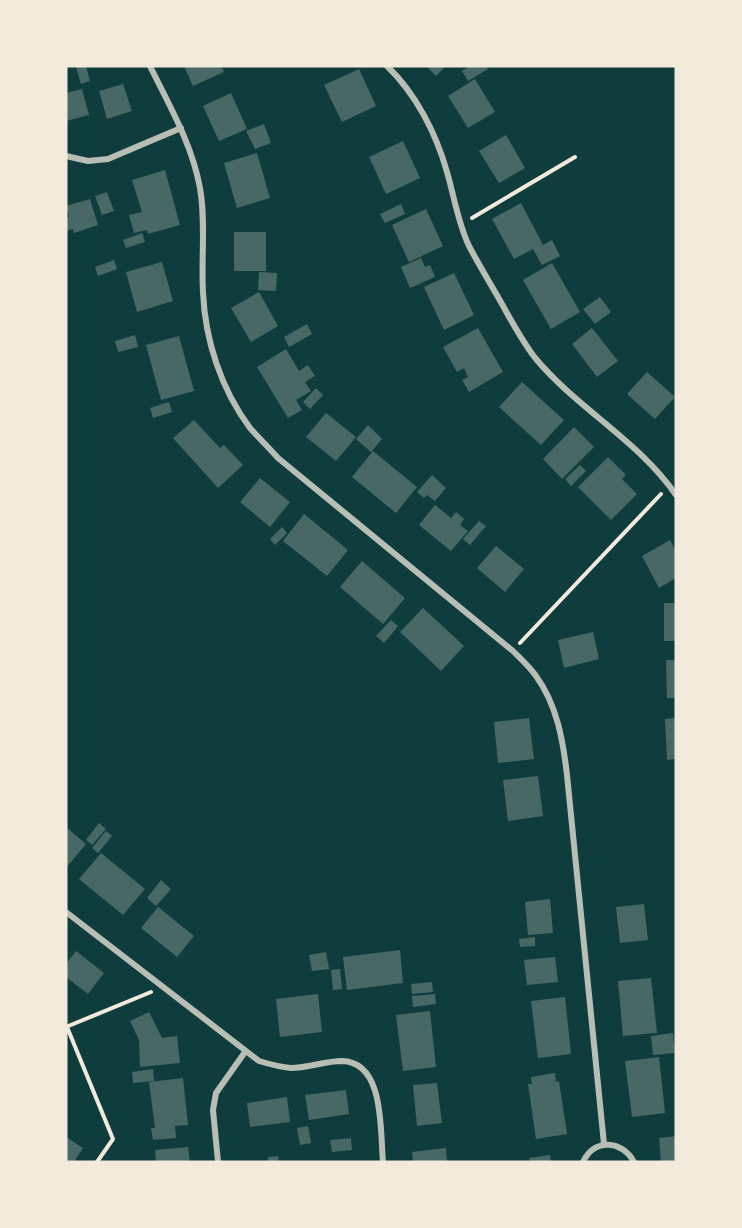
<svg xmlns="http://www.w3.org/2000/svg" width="742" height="1228" viewBox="0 0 742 1228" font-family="'Golos Text',sans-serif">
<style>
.building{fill:#486865}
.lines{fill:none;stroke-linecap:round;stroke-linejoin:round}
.path{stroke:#f1e9da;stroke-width:4}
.minor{stroke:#b8beb3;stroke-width:6}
</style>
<rect width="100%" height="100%" fill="#0f3d3e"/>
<g class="building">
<path d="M80,66H86L90,81L81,84L76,67Z"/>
<path d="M184,66H221L224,72L193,86Z"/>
<path d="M426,66H446L436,76Z"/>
<path d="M470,66H486L488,69L468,81L462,71Z"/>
<path d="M359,69L376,106L342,122L324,85Z"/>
<path d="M475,79L495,112L468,128L448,96Z"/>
<path d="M123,84L132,111L107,119L99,91Z"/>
<path d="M82,89L89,115L66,121V93Z"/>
<path d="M231,93L247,129L219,141L203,106Z"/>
<path d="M264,124L271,143L255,149L246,131Z"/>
<path d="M506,135L525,168L499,183L479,151Z"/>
<path d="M403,141L420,178L386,194L369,157Z"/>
<path d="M257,153L270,198L237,208L224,163Z"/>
<path d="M165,170L180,225L148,234L147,230L134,233L129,215L142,212L132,180Z"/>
<path d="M107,192L114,211L102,215L95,196Z"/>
<path d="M90,199L98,225L74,233L73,229L66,231V218L69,217L66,206Z"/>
<path d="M521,203L543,245L552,240L560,256L542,265L533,249L514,259L492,219Z"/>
<path d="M401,204L405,214L385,223L380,214Z"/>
<path d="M426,209L443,246L409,262L392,225Z"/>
<rect x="234" y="232" width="32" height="39"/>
<path d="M142,233L145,242L126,248L123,240Z"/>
<path d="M421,258L425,267L430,265L435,277L410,288L401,267Z"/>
<path d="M114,260L117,269L98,276L95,267Z"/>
<path d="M162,262L173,301L137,312L126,272Z"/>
<path d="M552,263L580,312L551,329L523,280Z"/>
<path d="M259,272L277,273L276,291L258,290Z"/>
<path d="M454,273L474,315L444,330L424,287Z"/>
<path d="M259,292L278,326L251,342L231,308Z"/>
<path d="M600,297L611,312L595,324L583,309Z"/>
<path d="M307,324L312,334L289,347L284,337Z"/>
<path d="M478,328L503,372L469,392L462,380L468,377L464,368L457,372L443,347Z"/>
<path d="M592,328L618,361L597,377L572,344Z"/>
<path d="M135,335L138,347L118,352L115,341Z"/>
<path d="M179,336L194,391L161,400L146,345Z"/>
<path d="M286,349L299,371L308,365L315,376L305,382L311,391L296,400L302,410L288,418L257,367Z"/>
<path d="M647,372L675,397L655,419L627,394Z"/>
<path d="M522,382L564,420L541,445L499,407Z"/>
<path d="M316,388L323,395L310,409L303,402Z"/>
<path d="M169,402L172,412L153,418L150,408Z"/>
<path d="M326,413L356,437L336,461L306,437Z"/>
<path d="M194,420L220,448L224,445L243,465L218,488L173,438Z"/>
<path d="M368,425L382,439L371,452L356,439Z"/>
<path d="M574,427L594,447L562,479L543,459Z"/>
<path d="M373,451L417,487L396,513L352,477Z"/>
<path d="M608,457L626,475L622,479L637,494L611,520L578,487Z"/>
<path d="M580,465L586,471L571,486L565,479Z"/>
<path d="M432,475L446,488L435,501L427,495L424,498L417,492Z"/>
<path d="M260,478L290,502L270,527L240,502Z"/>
<path d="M435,505L451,518L456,512L464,519L460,525L468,531L451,551L419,525Z"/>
<path d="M304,514L348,550L327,576L283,541Z"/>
<path d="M479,521L486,526L470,545L463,539Z"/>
<path d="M282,527L287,533L275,545L270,539Z"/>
<path d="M670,540L676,551V578L659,588L642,556Z"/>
<path d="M496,546L524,569L505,592L477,568Z"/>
<path d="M362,561L405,598L383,624L340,587Z"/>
<rect x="664" y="603" width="12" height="38"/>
<path d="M423,608L464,646L441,671L400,632Z"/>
<path d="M391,620L398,626L384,643L376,636Z"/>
<path d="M593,632L599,659L564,668L558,640Z"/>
<path d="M666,660H676V698H667Z"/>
<path d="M529,718L534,759L498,763L494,722Z"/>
<path d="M676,718V759L667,760L665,719Z"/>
<path d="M538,776L543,816L508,821L503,780Z"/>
<path d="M99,823L106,829L92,845L86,840Z"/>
<path d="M66,827L86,844L66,868Z"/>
<path d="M106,831L112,836L98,853L92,848Z"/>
<path d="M101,853L145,889L123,915L79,879Z"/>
<path d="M161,880L171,889L156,906L147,898Z"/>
<path d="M550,899L553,933L528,935L525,902Z"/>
<path d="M644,904L648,940L620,943L616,907Z"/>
<path d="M158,907L194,936L177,957L141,928Z"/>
<path d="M535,937V946L520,947L519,939Z"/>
<path d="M400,950L403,983L347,990L343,957Z"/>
<path d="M76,951L104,973L88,994L66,977V964Z"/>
<path d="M326,952L329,969L312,971L309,955Z"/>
<path d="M555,957L558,982L527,985L524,960Z"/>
<path d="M340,969L342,989L333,990L331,970Z"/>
<path d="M651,978L657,1033L623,1036L618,981Z"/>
<path d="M432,982L433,992L412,994L411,984Z"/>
<path d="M318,994L322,1032L280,1037L276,999Z"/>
<path d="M435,994L436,1004L413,1007L412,996Z"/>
<path d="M565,997L571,1054L538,1058L531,1001Z"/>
<path d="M430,1011L436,1067L403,1071L396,1015Z"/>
<path d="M149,1012L162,1038L177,1036L180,1063L140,1067L139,1040L130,1021Z"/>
<path d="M673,1033L675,1053L653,1055L651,1036Z"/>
<path d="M659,1057L665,1113L632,1117L625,1061Z"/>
<path d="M153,1069L154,1081L133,1083L132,1072Z"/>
<path d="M555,1073L556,1082L559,1081L567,1134L536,1139L528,1084H532L531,1077Z"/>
<path d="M183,1078L188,1125L175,1126L176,1138L153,1140L151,1128H155L149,1082Z"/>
<path d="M437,1083L442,1123L417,1126L413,1085Z"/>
<path d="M346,1090L349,1114L309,1120L305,1095Z"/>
<path d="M287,1097L290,1122L250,1127L247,1103Z"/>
<path d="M308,1126L311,1143L300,1145L297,1128Z"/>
<path d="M676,1136V1162H661L659,1138Z"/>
<path d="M66,1137L83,1148L74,1162H66Z"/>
<path d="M351,1138L352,1150L332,1152L330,1140Z"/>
<path d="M188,1147L190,1162H156L155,1150Z"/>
<path d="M446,1148L447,1162H413L412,1152Z"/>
<path d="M550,1155L551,1162H530L529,1158Z"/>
<path d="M278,1156L279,1162H268V1157Z"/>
</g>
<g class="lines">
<g class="path">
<path d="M472,218L575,157"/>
<path d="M520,643L661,494"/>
<path d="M66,1027L151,992"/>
<path d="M67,1027L113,1139L97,1162"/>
</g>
<g class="minor">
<path d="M150,66C169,105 192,144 200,188C206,222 201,257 203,292C205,340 221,389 250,428C259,438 269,448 278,458L513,651C521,659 530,667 536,676C557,705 563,740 567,775L604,1144"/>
<path d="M387,66C416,94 436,133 447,172C454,196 458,223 469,246C478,263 488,280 498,297C510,318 521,340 536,359C578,409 639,441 676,495"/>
<path d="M66,156L88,161L108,159L181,128"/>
<path d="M66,912L259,1061C269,1064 280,1067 291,1068C308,1068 325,1061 342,1061C385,1062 380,1131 383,1162"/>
<path d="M218,1162L213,1110L216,1093L245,1052"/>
<path d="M583,1162C594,1138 622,1140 634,1162"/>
</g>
</g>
<rect width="742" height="1228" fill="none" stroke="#f1e9da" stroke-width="135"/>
</svg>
